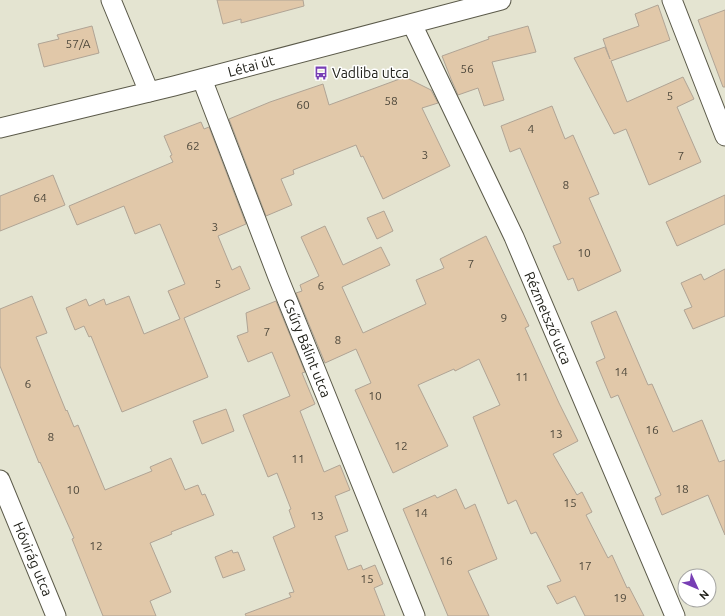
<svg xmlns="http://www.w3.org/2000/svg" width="725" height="616" viewBox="0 0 725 616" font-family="Ubuntu,sans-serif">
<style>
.building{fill:#e1c8a9;stroke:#b0a495}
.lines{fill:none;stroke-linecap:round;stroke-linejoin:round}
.street-casing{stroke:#5b5a4a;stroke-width:21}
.street{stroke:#fff;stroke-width:19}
.labels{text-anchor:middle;stroke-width:3;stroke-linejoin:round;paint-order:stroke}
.number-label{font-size:12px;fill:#504a3d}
.street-label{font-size:14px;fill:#202019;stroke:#fff}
.poi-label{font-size:14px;fill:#202019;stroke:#fff;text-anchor:start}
</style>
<rect width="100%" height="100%" fill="#e4e4d1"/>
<g class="building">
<path d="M217,0H303L304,6L241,23V19L223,24Z"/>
<path d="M658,5L670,40L611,61L627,102L683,77L694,99L677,107L701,162L649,185L626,129L614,134L574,58L605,47L610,59L603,39L639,26L635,14Z"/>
<path d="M725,10V87H723L698,20Z"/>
<path d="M92,26L99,53L44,67L38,44L59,39L57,35Z"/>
<path d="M528,26L536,52L492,62L504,100L484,106L478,88L458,95L451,79L442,56L489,39L488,37Z"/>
<path d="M405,77L431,90L438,103L422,108L450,166L383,199L363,156L361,157L356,145L293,170L294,174L281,179L292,205L266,216L229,119L270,102L323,84L329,105Z"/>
<path d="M552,106L565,139L573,135L599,194L589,198L621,271L578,291L573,278L568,280L553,246L561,243L520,148L510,152L501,126Z"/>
<path d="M201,122L204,129L209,127L246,224L218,236L232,270L240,266L250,289L184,318L208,377L122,412L91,336L89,337L84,326L75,330L66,308L86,299L89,306L104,299L106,305L129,296L144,334L180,319L168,291L185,284L160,224L135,234L124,206L77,225L69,206L173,162L170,156L172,155L164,136Z"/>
<path d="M53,175L65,205L0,231V196Z"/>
<path d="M725,195V224L677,246L666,222Z"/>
<path d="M384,211L393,231L377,239L367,218Z"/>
<path d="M325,226L343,265L381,247L390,265L342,287L363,333L426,304L416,280L444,268L440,259L486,236L529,326L525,328L559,403L578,441L553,454L577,495L582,492L592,512L586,515L608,558L612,555L627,588L629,587L644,616H585L575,596L557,604L547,586L561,581L536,532L531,534L516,500L508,504L473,417L500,405L479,359L455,371L454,369L418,385L448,446L393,473L355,390L371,383L356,349L325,363L296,293L302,291L300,285L319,276L301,237Z"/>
<path d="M725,269V316L693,329L684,310L692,307L681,283L701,274L704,280Z"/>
<path d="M32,296L47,333L36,337L66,411L67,410L74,427L78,425L105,490L152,471L150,467L171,458L185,490L198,485L202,495L205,494L214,515L171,532L172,534L150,543L171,592L150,601L156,616H103L72,539L74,538L40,462L39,463L0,366V309Z"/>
<path d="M276,301L305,372L302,373L315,404L300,411L324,472L340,465L350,490L335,496L348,531L335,536L348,570L361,565L363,570L375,565L383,584L374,588L385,616H246L245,614L291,597L289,593L294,592L273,537L295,527L289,510L291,509L277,473L268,477L243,415L290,396L272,352L248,362L237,336L248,332L246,313Z"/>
<path d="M616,311L648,385L652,384L673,432L702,420L719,462L725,460V535L708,495L662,515L655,498L661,495L618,395L611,398L596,362L605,358L591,322Z"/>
<path d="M226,409L234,431L202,444L193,421Z"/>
<path d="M456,489L465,509L475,504L497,559L468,571L489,616H448L403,509L435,495L437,498Z"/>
<path d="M232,550L233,553L238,552L245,570L223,578L215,557Z"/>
</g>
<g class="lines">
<g class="street-casing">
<g id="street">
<path d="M111,0L149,92"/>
<path d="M672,0L725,136"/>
<path d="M412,24L514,237L675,616"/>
<path d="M202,79L278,277L415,616"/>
<path d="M0,128L174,86L501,0"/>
<path d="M0,480L56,616"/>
</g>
</g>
<use href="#street" class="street"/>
</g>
<defs>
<g id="bus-bare" transform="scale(1.08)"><path d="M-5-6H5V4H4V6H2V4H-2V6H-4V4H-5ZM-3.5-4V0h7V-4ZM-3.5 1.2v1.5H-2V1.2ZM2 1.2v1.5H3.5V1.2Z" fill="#773eb4" stroke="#fff" stroke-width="2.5" paint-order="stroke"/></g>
</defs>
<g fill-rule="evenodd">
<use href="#bus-bare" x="321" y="73"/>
</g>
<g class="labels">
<g class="number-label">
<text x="78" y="48">57/A</text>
<text x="467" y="73">56</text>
<text x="670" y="100">5</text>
<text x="391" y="105">58</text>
<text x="303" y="109">60</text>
<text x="531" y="133">4</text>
<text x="193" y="150">62</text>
<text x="425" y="159">3</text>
<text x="681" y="160">7</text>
<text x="566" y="189">8</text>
<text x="40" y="202">64</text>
<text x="215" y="231">3</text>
<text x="584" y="257">10</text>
<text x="471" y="268">7</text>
<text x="218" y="288">5</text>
<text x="321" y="290">6</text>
<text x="504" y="322">9</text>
<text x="267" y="336">7</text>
<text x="338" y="344">8</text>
<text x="621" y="376">14</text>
<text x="522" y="381">11</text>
<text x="28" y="388">6</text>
<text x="375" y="400">10</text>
<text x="652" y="434">16</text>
<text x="556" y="438">13</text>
<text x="51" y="441">8</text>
<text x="401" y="450">12</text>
<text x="298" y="463">11</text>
<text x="682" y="493">18</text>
<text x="73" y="494">10</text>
<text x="570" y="507">15</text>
<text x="421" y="517">14</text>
<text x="317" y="520">13</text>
<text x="96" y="550">12</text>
<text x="446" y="565">16</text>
<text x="585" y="570">17</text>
<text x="367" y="583">15</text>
<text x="620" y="602">19</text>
</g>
<g class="street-label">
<text transform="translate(251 66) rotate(-15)" y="5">Létai út</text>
<text transform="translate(548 318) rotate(67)" y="5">Rézmetsző utca</text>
<text transform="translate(307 348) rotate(68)" y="5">Csűry Bálint utca</text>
<text transform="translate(33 559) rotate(67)" y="5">Hóvirág utca</text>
</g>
<g class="poi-label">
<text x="332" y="78">Vadliba utca</text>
</g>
</g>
<g transform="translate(697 588) rotate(134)"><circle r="19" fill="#ffffff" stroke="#a6a6a3"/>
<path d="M0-3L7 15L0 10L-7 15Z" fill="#773eb4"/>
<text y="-6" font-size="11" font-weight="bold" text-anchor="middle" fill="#202019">N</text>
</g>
</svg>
